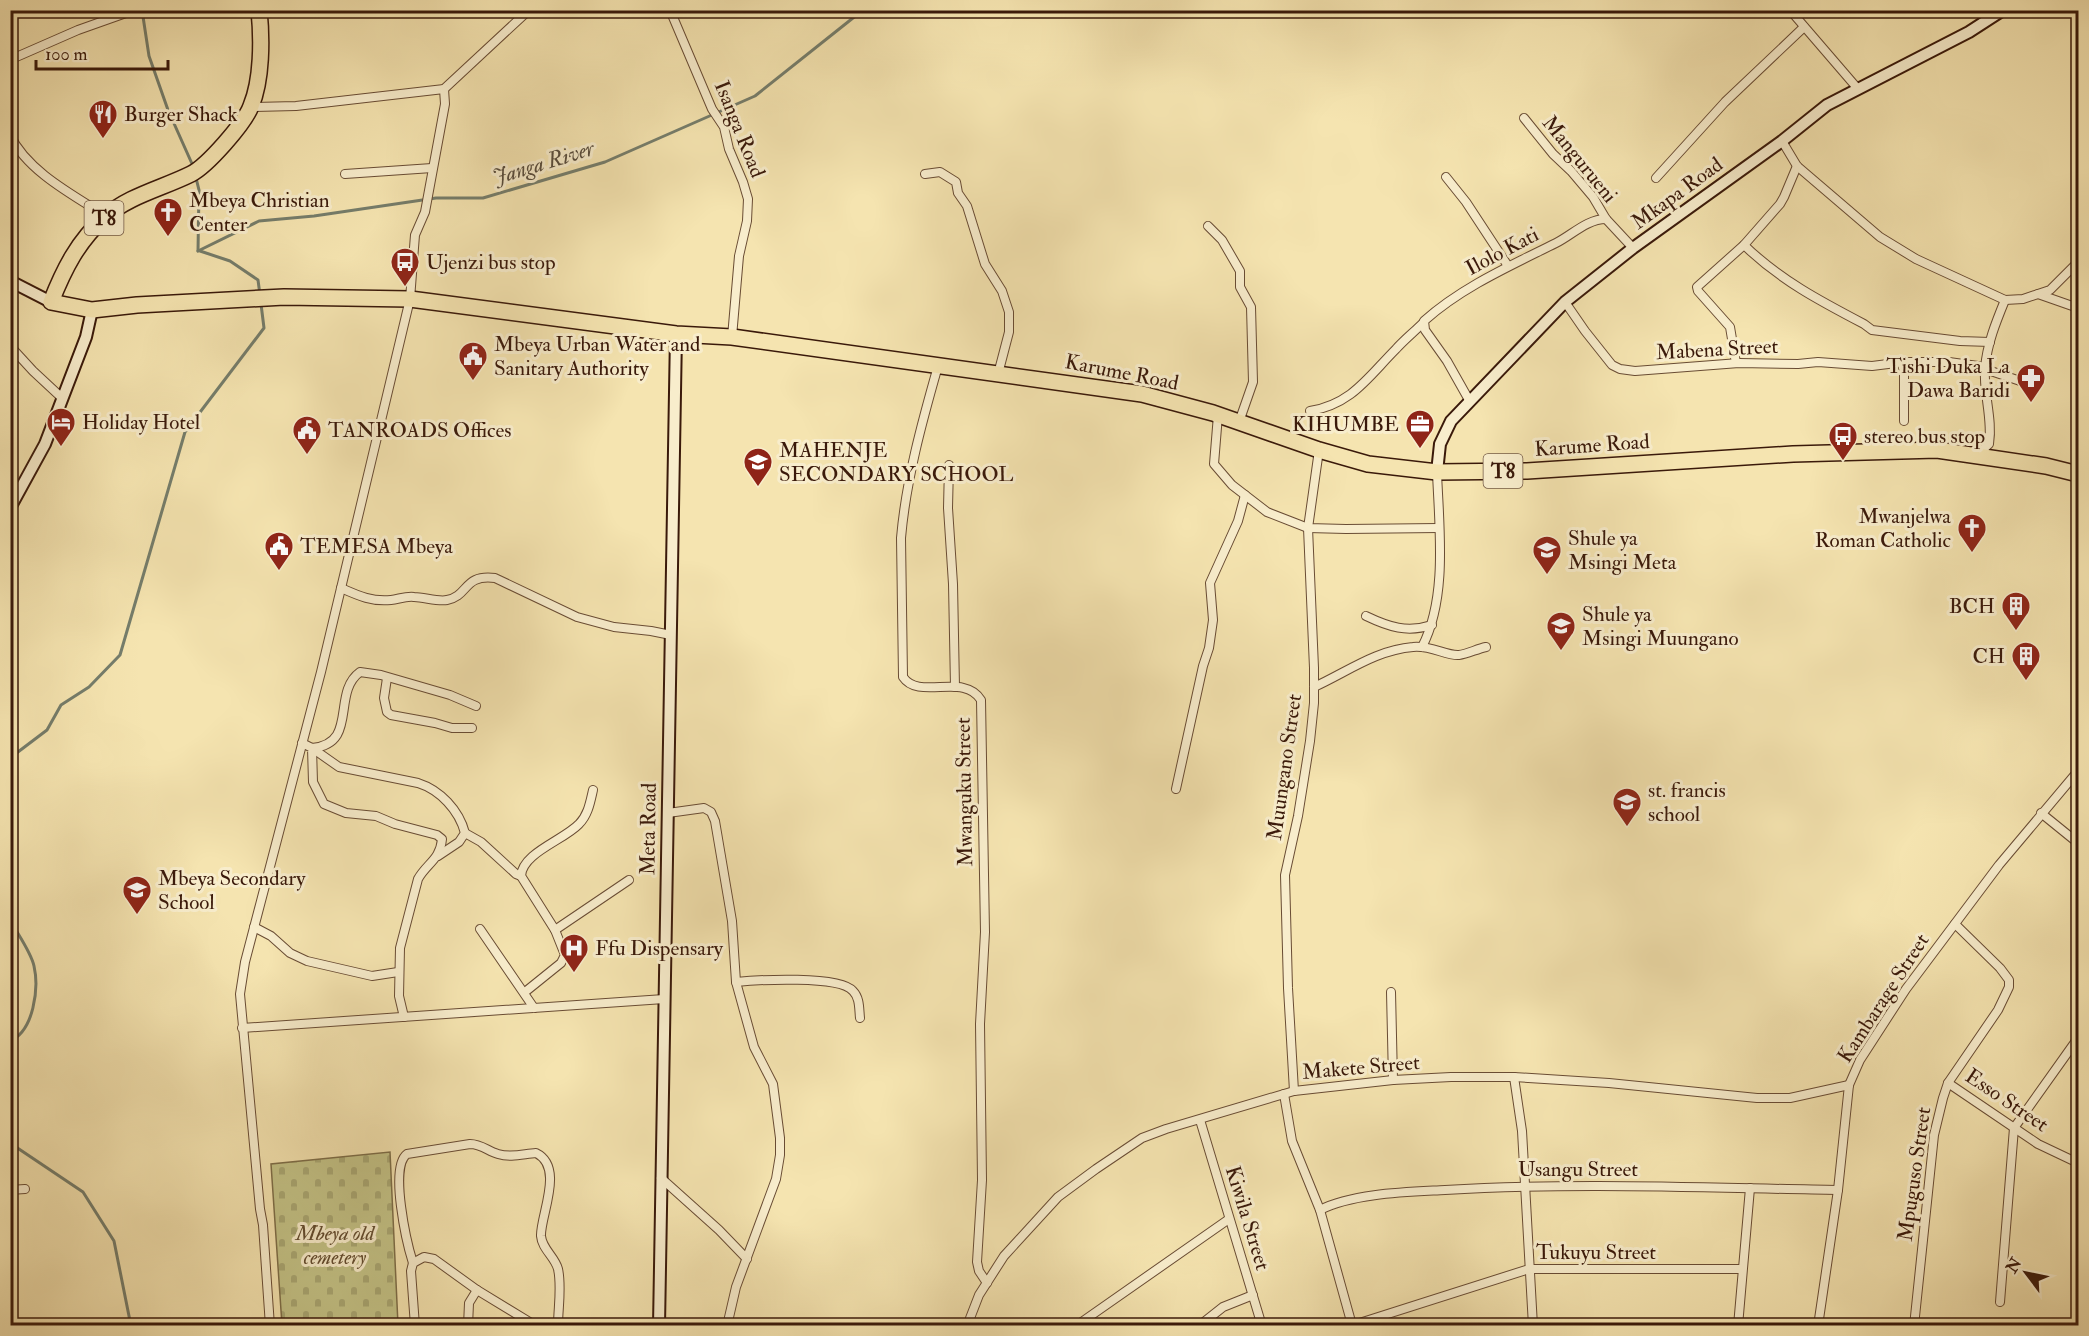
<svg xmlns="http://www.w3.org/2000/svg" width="2089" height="1336" viewBox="0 0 2089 1336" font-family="'IM FELL Double Pica',serif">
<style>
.cemetery{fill:url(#cemetery-stones);stroke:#7e6e48;stroke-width:1.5}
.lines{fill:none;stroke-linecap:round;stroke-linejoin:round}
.stream{stroke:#757d6b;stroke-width:3}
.street-casing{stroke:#694c34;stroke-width:10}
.secondary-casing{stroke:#3a190a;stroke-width:14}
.highway-casing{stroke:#3a190a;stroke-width:18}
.street{stroke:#f8edcc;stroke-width:8}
.secondary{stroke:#f8edcc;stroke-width:10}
.highway{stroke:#f5e4b0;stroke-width:15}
.labels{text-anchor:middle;stroke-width:6;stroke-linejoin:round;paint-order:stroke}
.shield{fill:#f8edcc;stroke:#735944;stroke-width:1.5}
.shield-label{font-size:20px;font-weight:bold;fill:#3a190a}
.poi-label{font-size:21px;fill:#3a190a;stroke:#f8edcc;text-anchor:start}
.street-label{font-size:21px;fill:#3a190a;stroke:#f8edcc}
.park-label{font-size:21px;font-style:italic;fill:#634c2f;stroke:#f8edcc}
.water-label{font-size:22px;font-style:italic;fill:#574b3b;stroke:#f8edcc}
</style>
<defs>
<pattern id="cemetery-stones" width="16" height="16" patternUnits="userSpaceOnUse" patternTransform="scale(1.5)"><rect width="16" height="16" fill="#c3c286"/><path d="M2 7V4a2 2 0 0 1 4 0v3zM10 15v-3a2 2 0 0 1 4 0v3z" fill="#a8a672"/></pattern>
</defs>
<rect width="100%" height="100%" fill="#f5e4b0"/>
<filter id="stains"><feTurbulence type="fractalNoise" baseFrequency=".00333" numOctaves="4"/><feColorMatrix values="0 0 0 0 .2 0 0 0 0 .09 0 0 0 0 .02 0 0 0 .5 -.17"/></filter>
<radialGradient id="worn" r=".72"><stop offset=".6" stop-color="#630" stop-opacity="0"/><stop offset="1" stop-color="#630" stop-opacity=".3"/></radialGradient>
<path class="cemetery" d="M390,1152L398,1325H282L271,1164Z"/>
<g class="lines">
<g class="stream">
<path d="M142,10L149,56L168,110L193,166"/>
<path d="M196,178L199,190L198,251"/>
<path d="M198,251L259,221L314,216L436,198H483L605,162L755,96L863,10"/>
<path d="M200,251L230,261L258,280L260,295"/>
<path d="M10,758L47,730L61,705L89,687L120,655L185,432L264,328L261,304"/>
<path d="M10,920C17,933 31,952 34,966C39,988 34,1031 10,1041"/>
<path d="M10,1143L83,1192L114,1241L131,1326"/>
</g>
<g class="street-casing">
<g id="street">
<path d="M670,10L712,109L724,127L729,149L743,182L748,199L747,221L739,256L732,337"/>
<path d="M1790,10L1858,89"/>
<path d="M10,62L14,58L78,30L126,13"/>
<path d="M251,107L296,106L444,89L529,10"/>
<path d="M1524,118L1553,154L1571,171L1593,197L1606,219L1633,248"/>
<path d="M10,135C27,171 73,195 106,216"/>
<path d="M1782,141L1797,166L1880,237L1916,259L2005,300L2023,299L2050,290L2078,262"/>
<path d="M345,174L432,168"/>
<path d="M925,174L940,172L956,182L958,193L967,206L985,264L1002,291L1009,312V332L998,374"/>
<path d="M1446,177L1466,202L1508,266"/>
<path d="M1656,178L1725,102L1804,27"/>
<path d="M1208,226L1222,240L1240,271V287L1251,307L1253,382L1239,422"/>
<path d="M1744,245C1780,280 1820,301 1864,324L1872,330L1960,341L1990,342"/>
<path d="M2038,294L2078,308"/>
<path d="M1565,302L1585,331L1612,365L1620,369L1635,371L1739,363L1798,364L1818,362L1872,366L1904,362H1949L1985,367"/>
<path d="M10,346L33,371L62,398"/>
<path d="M1736,363L1730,327L1698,291L1697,287L1744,245L1780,204L1784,197L1797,166"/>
<path d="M1902,363L1904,373V421"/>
<path d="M938,366C922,422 906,480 901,538L903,677C919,701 964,672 981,700L985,932L980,1024L982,1180L977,1262L979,1271L987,1283"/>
<path d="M1985,369L2026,383"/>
<path d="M1469,400L1447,361L1425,330L1424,321C1462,287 1510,266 1556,243C1572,235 1587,219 1606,219"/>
<path d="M1310,411C1352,404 1368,377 1396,349C1404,340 1414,332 1423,323"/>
<path d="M1218,415L1214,464L1232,485L1267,512L1308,528L1346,529L1439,528"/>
<path d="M1978,454L1989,444C1993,419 1983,393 1985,368C1987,344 1996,322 2005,300"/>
<path d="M949,465L948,508L953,584L955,687"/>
<path d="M341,588C359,596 372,602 391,600C399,599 406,596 414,597C424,597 438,602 447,600C469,596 463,574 495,578L577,617L614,627L651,631L671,635"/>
<path d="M1366,616C1389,627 1407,633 1432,625"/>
<path d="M1422,647C1448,597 1439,527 1437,472"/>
<path d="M387,678L384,698L387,712L391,715L435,723L452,728H472"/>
<path d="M1314,687C1347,672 1376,650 1413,647C1431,645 1446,656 1459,655C1467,654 1477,649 1486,647"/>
<path d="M302,743L312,748L313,782L324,804L346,813L376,816L395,824L437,835L442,839C440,860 427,863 418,879L400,948L399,996L404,1017"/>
<path d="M312,748L339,767L418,783C440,790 459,810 465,833L459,842L438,856"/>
<path d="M312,748C359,744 331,693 360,672L381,675L450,695L476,706"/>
<path d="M1176,789L1203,666L1209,648L1213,620L1210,583L1238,521L1245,495"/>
<path d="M668,813L704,808L711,812L715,821L732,921L736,982L754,1047L773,1084L780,1138V1155L776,1179L736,1287L727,1326"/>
<path d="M2041,813L2078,843"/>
<path d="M465,833L481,842L516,874L521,876"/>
<path d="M254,927L271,936L290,953L307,961L372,976L398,972"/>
<path d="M480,929L534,1008"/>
<path d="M555,930L629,880"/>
<path d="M736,982C757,980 840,975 853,991C860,998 859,1009 860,1018"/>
<path d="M525,992L561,963L565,955L555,930L521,876C522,853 564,840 579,824C588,815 590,803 593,790"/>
<path d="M1391,992L1393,1080"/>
<path d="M242,1028L664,999"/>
<path d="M1514,1077L1522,1131L1533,1326"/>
<path d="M1948,1083L2038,1144L2078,1163"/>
<path d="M1294,1091L1288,988L1285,875L1298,816L1310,741L1314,703V668L1308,528L1319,450"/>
<path d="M1284,1094L1292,1141L1320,1210L1352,1325"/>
<path d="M1200,1120L1262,1326"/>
<path d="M661,1178L719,1230L747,1259"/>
<path d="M10,1190L25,1189"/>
<path d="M1320,1210C1353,1193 1409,1192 1445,1190C1576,1182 1707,1188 1838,1190"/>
<path d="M413,1263C407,1244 389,1167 407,1154L470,1144C481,1144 488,1151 498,1154C511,1158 523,1154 536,1153C565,1167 540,1216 541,1236C542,1249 555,1257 558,1269C562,1287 558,1308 558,1326"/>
<path d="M2000,1302L2014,1128L2078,1038"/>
<path d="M270,1326L263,1225L260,1209L240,994L245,962L321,672L410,299L415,235L425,212L445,104L444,89"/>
<path d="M415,1326L411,1271L413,1263L424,1257L434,1259L477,1290L536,1326"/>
<path d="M468,1326L469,1303L477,1290"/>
<path d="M626,1326L659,1325"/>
<path d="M967,1326L979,1295L1004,1256L1058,1197L1096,1169L1142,1138L1166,1129L1294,1091L1393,1080L1451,1077H1514L1609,1083L1757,1098H1790L1849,1085"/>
<path d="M1076,1326L1229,1219"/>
<path d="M1199,1326L1223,1307L1253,1295"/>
<path d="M1350,1326L1529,1269H1742"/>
<path d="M1738,1326L1750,1188"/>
<path d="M1818,1326L1838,1190L1849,1085L1860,1060L1906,989L1999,865L2078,771"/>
<path d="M1914,1326L1934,1135L1943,1098L1948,1083L1998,1010L2009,987V980L2000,968L1955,924"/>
</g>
</g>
<g class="secondary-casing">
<g id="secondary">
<path d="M10,281L51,302"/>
<path d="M1437,472L1440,444L1451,421L1565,302L1633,248L1782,141L1827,105L1969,32L2003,10"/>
<path d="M10,508L45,444L86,337L92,310"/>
<path d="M659,1326L676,334"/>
</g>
</g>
<g class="highway-casing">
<path id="highway" d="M259,10C262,39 262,80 251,106C245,123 207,166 191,174C163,188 128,196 105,217C78,241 64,269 51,302L92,310L137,305L284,297L410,299L676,334L732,337L1142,394L1213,413L1319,450L1368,464L1437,472L1527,471L1793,454L1937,450L2046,466L2078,474"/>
</g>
<use href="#street" class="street"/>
<use href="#secondary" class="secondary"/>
<use href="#highway" class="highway"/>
</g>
<defs>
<g id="restaurant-pin" transform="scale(1.5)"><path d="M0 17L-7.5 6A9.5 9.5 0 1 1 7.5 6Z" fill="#8f2418" stroke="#f8edcc"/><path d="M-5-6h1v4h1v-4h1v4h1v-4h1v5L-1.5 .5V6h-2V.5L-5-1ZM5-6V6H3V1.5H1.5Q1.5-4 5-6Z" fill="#fff"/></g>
<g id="church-pin" transform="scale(1.5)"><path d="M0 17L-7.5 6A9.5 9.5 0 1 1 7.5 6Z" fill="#8f2418" stroke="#f8edcc"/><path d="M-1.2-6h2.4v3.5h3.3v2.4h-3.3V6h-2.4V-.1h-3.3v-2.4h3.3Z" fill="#fff"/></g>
<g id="bus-pin" transform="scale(1.5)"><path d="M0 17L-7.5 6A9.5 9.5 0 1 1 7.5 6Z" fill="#8f2418" stroke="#f8edcc"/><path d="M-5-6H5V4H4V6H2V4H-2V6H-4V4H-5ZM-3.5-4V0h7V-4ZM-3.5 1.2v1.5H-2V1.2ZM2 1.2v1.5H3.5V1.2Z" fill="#fff"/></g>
<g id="civic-pin" transform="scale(1.5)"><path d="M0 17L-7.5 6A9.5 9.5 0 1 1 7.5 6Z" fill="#8f2418" stroke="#f8edcc"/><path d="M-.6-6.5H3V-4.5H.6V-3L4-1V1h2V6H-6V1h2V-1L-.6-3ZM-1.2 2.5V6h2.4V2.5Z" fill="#fff"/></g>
<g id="pharmacy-pin" transform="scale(1.5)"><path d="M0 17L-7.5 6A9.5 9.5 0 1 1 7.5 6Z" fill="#8f2418" stroke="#f8edcc"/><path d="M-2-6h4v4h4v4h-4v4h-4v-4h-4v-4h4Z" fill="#fff"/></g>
<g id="hotel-pin" transform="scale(1.5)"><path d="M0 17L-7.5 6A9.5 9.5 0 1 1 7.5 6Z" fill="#8f2418" stroke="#f8edcc"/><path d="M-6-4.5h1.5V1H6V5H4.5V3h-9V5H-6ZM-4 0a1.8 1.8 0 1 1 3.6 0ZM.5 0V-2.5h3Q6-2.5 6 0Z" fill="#fff"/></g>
<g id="office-pin" transform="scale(1.5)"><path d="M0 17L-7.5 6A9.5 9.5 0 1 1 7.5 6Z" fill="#8f2418" stroke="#f8edcc"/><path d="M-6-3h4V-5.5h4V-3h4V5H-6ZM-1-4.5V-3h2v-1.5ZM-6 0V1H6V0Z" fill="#fff"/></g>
<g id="school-pin" transform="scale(1.5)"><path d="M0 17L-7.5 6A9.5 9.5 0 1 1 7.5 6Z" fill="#8f2418" stroke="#f8edcc"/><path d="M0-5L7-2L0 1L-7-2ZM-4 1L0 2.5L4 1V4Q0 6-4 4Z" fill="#fff"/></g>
<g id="building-pin" transform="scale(1.5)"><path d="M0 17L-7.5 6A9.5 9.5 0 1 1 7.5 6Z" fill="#8f2418" stroke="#f8edcc"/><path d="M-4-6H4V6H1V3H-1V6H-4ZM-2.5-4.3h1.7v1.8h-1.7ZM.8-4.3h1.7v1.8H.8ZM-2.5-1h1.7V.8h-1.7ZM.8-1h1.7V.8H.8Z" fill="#fff"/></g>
<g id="hospital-pin" transform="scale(1.5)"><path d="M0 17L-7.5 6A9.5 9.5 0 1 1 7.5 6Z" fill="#8f2418" stroke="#f8edcc"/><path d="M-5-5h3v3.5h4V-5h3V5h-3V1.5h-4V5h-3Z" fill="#fff"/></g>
</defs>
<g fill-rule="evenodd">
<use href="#restaurant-pin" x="103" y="114"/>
<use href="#church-pin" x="168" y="212"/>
<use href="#bus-pin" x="405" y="262"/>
<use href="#civic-pin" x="473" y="356"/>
<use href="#pharmacy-pin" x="2031" y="378"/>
<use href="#hotel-pin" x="61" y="422"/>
<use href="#office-pin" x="1420" y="424"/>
<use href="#civic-pin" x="307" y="430"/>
<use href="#bus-pin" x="1843" y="436"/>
<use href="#school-pin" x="758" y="462"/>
<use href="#church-pin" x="1972" y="528"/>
<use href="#civic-pin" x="279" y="546"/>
<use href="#school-pin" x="1547" y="550"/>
<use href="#building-pin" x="2016" y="606"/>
<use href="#school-pin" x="1561" y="626"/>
<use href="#building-pin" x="2026" y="656"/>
<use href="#school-pin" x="1627" y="802"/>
<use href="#school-pin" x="137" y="890"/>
<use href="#hospital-pin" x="574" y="948"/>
</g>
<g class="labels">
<g class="shield">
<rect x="84.5" y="201" width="39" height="34" rx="4.5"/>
<rect x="1483.5" y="454" width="39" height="34" rx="4.5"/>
</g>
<g class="shield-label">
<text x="104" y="225">T8</text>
<text x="1503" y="478">T8</text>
</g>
<g class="poi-label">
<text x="124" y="121">Burger Shack</text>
<text x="189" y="207">Mbeya Christian<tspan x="189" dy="24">Center</tspan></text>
<text x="426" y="269">Ujenzi bus stop</text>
<text x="494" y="351">Mbeya Urban Water and<tspan x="494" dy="24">Sanitary Authority</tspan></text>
<text x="2010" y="373" text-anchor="end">Tishi Duka La<tspan x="2010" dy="24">Dawa Baridi</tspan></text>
<text x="82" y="429">Holiday Hotel</text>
<text x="1399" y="431" text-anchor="end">KIHUMBE</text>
<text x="328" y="437">TANROADS Offices</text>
<text x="1864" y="443">stereo bus stop</text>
<text x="779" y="457">MAHENJE<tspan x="779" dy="24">SECONDARY SCHOOL</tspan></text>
<text x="1951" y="523" text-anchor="end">Mwanjelwa<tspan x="1951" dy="24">Roman Catholic</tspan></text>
<text x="1568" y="545">Shule ya<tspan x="1568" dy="24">Msingi Meta</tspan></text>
<text x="300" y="553">TEMESA Mbeya</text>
<text x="1995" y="613" text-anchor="end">BCH</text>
<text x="1582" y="621">Shule ya<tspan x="1582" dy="24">Msingi Muungano</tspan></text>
<text x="2005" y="663" text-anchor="end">CH</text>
<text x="1648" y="797">st. francis<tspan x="1648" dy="24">school</tspan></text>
<text x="158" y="885">Mbeya Secondary<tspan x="158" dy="24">School</tspan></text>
<text x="595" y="955">Ffu Dispensary</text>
</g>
<g class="street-label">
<text transform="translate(740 129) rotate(68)" y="7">Isanga Road</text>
<text transform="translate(1580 159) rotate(51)" y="7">Mangurueni</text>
<text transform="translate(1677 193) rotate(-36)" y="7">Mkapa Road</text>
<text transform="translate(1502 251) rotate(-28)" y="7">Ilolo Kati</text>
<text transform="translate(1717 349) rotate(-3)" y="7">Mabena Street</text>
<text transform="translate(1122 372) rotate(11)" y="7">Karume Road</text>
<text transform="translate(1592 445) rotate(-4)" y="7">Karume Road</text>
<text transform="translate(1284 767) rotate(-82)" y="7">Muungano Street</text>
<text transform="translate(964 792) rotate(-91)" y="7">Mwanguku Street</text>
<text transform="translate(648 829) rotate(-89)" y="7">Meta Road</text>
<text transform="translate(1883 998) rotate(-57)" y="7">Kambarage Street</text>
<text transform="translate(1361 1067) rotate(-5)" y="7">Makete Street</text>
<text transform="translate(2007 1100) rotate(34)" y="7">Esso Street</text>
<text x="1578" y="1176">Usangu Street</text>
<text transform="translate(1914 1174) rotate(-82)" y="7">Mpuguso Street</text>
<text transform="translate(1248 1218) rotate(73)" y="7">Kiwila Street</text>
<text x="1596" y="1259">Tukuyu Street</text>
</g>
<g class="park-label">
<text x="335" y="1240">Mbeya old<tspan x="335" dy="24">cemetery</tspan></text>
</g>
<g class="water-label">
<text transform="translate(543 162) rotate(-17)" y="8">Janga River</text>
</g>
</g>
<rect width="2089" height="1336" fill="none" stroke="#f5e4b0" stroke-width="36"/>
<rect x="12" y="12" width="2065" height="1312" fill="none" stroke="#3a190a" stroke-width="3"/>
<rect x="18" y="18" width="2053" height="1300" fill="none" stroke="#3a190a" stroke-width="1.5"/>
<g transform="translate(2026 1273) rotate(302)" stroke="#f8edcc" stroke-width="4.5" paint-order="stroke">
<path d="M0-4.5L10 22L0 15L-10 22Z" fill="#3a190a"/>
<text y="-9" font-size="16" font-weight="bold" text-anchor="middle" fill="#3a190a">N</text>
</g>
<path d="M36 60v9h132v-9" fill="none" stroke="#3a190a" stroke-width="3"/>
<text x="45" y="60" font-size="18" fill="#3a190a" stroke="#f8edcc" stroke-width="4.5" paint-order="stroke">100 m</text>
<rect width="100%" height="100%" filter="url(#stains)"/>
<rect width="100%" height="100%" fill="url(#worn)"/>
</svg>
